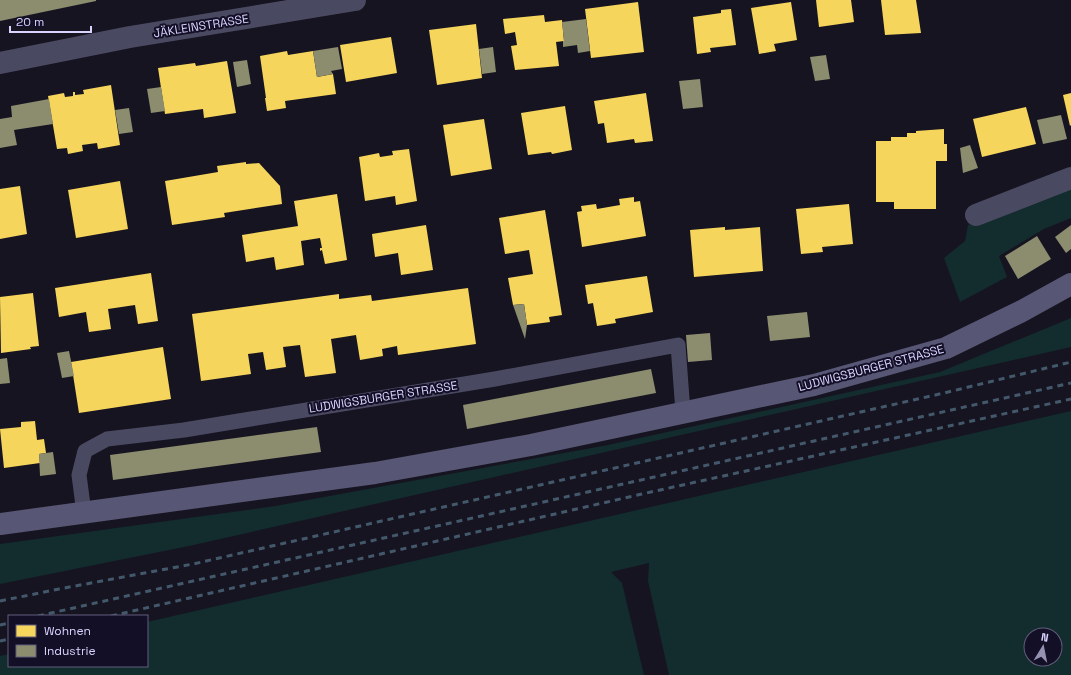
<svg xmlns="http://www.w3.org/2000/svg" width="1071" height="675" viewBox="0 0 1071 675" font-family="'Space Grotesk',sans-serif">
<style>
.green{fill:#132c2d;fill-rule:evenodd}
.homes{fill:#f6d55c}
.industry{fill:#8c8c6e}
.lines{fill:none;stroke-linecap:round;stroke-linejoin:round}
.service{stroke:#4a4962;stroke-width:15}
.minor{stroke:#4a4962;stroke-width:22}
.secondary{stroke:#575674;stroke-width:22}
.rail{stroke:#43596b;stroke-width:3;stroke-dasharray:6 5;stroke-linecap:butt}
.labels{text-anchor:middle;stroke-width:4;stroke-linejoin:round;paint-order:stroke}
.street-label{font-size:12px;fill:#d9d4ff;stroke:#130f26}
</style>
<rect width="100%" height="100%" fill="#161421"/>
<g class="green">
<path d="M1071,185V218L1044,229L999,256L1007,277L960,302L944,258L965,241L968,225Z"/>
<path d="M1071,318V347L189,546L0,584V544L275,506L608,445L940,372Z"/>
<path d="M1071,411V675H669L648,581L649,563L611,572L622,583L644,675H0V656L9,654V666H147V622ZM1031,635H1055V659H1031Z"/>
</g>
<g class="homes">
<path d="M816,0H851L854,22L819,27Z"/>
<path d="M881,0H916L921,33L885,35Z"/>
<path d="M638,2L644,52L591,58L585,9Z"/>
<path d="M791,2L797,40L774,44L776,51L759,54L751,8Z"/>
<path d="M731,9L736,45L710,48L711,52L697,54L693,17L721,13V10Z"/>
<path d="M544,15L545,22L562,20L564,41L556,42L559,66L515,70L511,46L517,45L515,32L505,34L503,19Z"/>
<path d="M476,24L482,78L437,85L429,30Z"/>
<path d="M391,37L397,73L346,82L340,45Z"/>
<path d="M287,51L288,55L313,51L317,77L333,74L336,94L285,101L286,108L267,111L265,98H266L260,56Z"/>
<path d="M227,61L236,113L204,118L203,109L165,114L158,68L195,63L196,66Z"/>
<path d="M111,85L120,145L98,149L97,143L82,145L83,151L68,154L67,148L57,149L48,96L64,93L65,97L73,96V92H75V95L84,94L83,90Z"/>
<path d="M646,93L653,141L635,143L634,139L607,143L604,123L598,124L594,101Z"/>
<path d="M1071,93V125L1070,126L1063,95Z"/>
<path d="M565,106L572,150L552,154L551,152L528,155L521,113Z"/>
<path d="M1026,107L1036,144L982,157L973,119Z"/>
<path d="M484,119L492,169L451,176L443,125Z"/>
<path d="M944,129V144H947V161H936V209H894V202H876V141H891V137H907V133H916V131Z"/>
<path d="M409,149L417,201L396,205L395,196L365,201L359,157L379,153L380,157L393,155L392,151Z"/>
<path d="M246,162V164L259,163L280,186L282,204L224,213L225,217L172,225L165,181L218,172L217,166Z"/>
<path d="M120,181L128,229L76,238L68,190Z"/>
<path d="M20,186L27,234L0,239V189Z"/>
<path d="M337,194L347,260L325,264L322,250L320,251V248H322L320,238L301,241L304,265L276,270L274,257L246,262L242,235L298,226L294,201Z"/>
<path d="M634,197V202L640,201L646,236L582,247L577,212L582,211L581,206L596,204L597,209L620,205L619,199Z"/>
<path d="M849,204L853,244L822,247L823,252L801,254L796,209Z"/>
<path d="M545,210L562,315L549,317L550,322L527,325L524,304L513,305L508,278L533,274L529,250L505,254L499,218Z"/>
<path d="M426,225L433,270L401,275L398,253L375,257L372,234Z"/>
<path d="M725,227V230L760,227L763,271L694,277L690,230Z"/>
<path d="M151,273L158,321L138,324L135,305L108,309L111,329L89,332L86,312L59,317L55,288Z"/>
<path d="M647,276L653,312L615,319L616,323L597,326L593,303L588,304L585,285Z"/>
<path d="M468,288L476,344L398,355L397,346L382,349L383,356L360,360L356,335L331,339L336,373L305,377L300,345L283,347L286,367L266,370L263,352L248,354L251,374L201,381L192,314L339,294V299L371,295L372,301Z"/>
<path d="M33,293L39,346L30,347L31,349L1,353L0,297Z"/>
<path d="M163,347L171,399L79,413L71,362Z"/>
<path d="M35,421L37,440L44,439L46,453L39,454L40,463L4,468L0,429L21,427V422Z"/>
</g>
<g class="industry">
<path d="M0,0H96V1L0,21Z"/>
<path d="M586,19L590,51L578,53L577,45L563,47V41H564L562,22Z"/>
<path d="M338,47L342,69L331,71L333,74L317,77L313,51Z"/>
<path d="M493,47L496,72L482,74L479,49Z"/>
<path d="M826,55L830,79L815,81L810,57Z"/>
<path d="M247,60L251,84L237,87L233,62Z"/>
<path d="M700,79L703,107L683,109L679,81Z"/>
<path d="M161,87L165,111L151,113L147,89Z"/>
<path d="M49,99L53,124L14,130L17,145L0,148V119L12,117L11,106Z"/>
<path d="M129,108L133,132L119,134L115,110Z"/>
<path d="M1061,115L1067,139L1043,144L1037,120Z"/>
<path d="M970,145L978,168L963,173L960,148Z"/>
<path d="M1071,225V249L1066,253L1055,237Z"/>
<path d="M1037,236L1051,259L1018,279L1005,256Z"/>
<path d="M524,304L527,325L525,339L513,305Z"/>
<path d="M807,312L810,337L770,341L767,316Z"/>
<path d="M710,333L712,360L688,362L686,335Z"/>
<path d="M69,351L74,376L62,378L57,353Z"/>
<path d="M7,358L10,383L0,384V359Z"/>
<path d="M651,369L656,393L467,429L463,405Z"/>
<path d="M317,427L321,452L113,480L110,455Z"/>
<path d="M53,452L56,474L40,476L39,454Z"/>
</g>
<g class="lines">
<path class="service" d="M84,513L79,475L85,451L107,439L184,430L495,379L678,345L683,412"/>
<g class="minor">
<path d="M0,63L130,37L355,0"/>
<path d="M976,215L1071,178"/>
</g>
<path class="secondary" d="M0,524L375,473L531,445L814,385L946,348L1020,312L1071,284"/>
<g class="rail">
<path d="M0,601L59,589L193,564L944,393L1071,362"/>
<path d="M38,616L1071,383"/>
<path d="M111,616L642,494L1071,399"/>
<path d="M0,625L9,623"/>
<path d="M0,641L9,639"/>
</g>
</g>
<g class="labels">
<g class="street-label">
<text transform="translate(201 26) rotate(-9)" y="4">JÄKLEINSTRASSE</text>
<text transform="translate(871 368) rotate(-15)" y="4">LUDWIGSBURGER STRASSE</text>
<text transform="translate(383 397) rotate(-9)" y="4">LUDWIGSBURGER STRASSE</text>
</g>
</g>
<rect x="8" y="615" width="140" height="52" fill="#130f26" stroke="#625e7d"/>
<rect x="16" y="625" width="20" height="12" fill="#f6d55c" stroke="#625e7d"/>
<text x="44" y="635" font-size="12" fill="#d9d4ff">Wohnen</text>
<rect x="16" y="645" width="20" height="12" fill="#8c8c6e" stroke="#625e7d"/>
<text x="44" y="655" font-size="12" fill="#d9d4ff">Industrie</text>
<g transform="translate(1043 647) rotate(10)"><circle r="19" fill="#130f26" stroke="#625e7d"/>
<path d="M0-3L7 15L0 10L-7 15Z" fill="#9591b1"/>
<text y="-6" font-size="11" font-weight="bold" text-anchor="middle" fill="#d9d4ff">N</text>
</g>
<path d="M10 26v6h81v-6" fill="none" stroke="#d9d4ff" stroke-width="2"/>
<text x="16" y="26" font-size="12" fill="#d9d4ff" stroke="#130f26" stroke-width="3" paint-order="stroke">20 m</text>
</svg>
